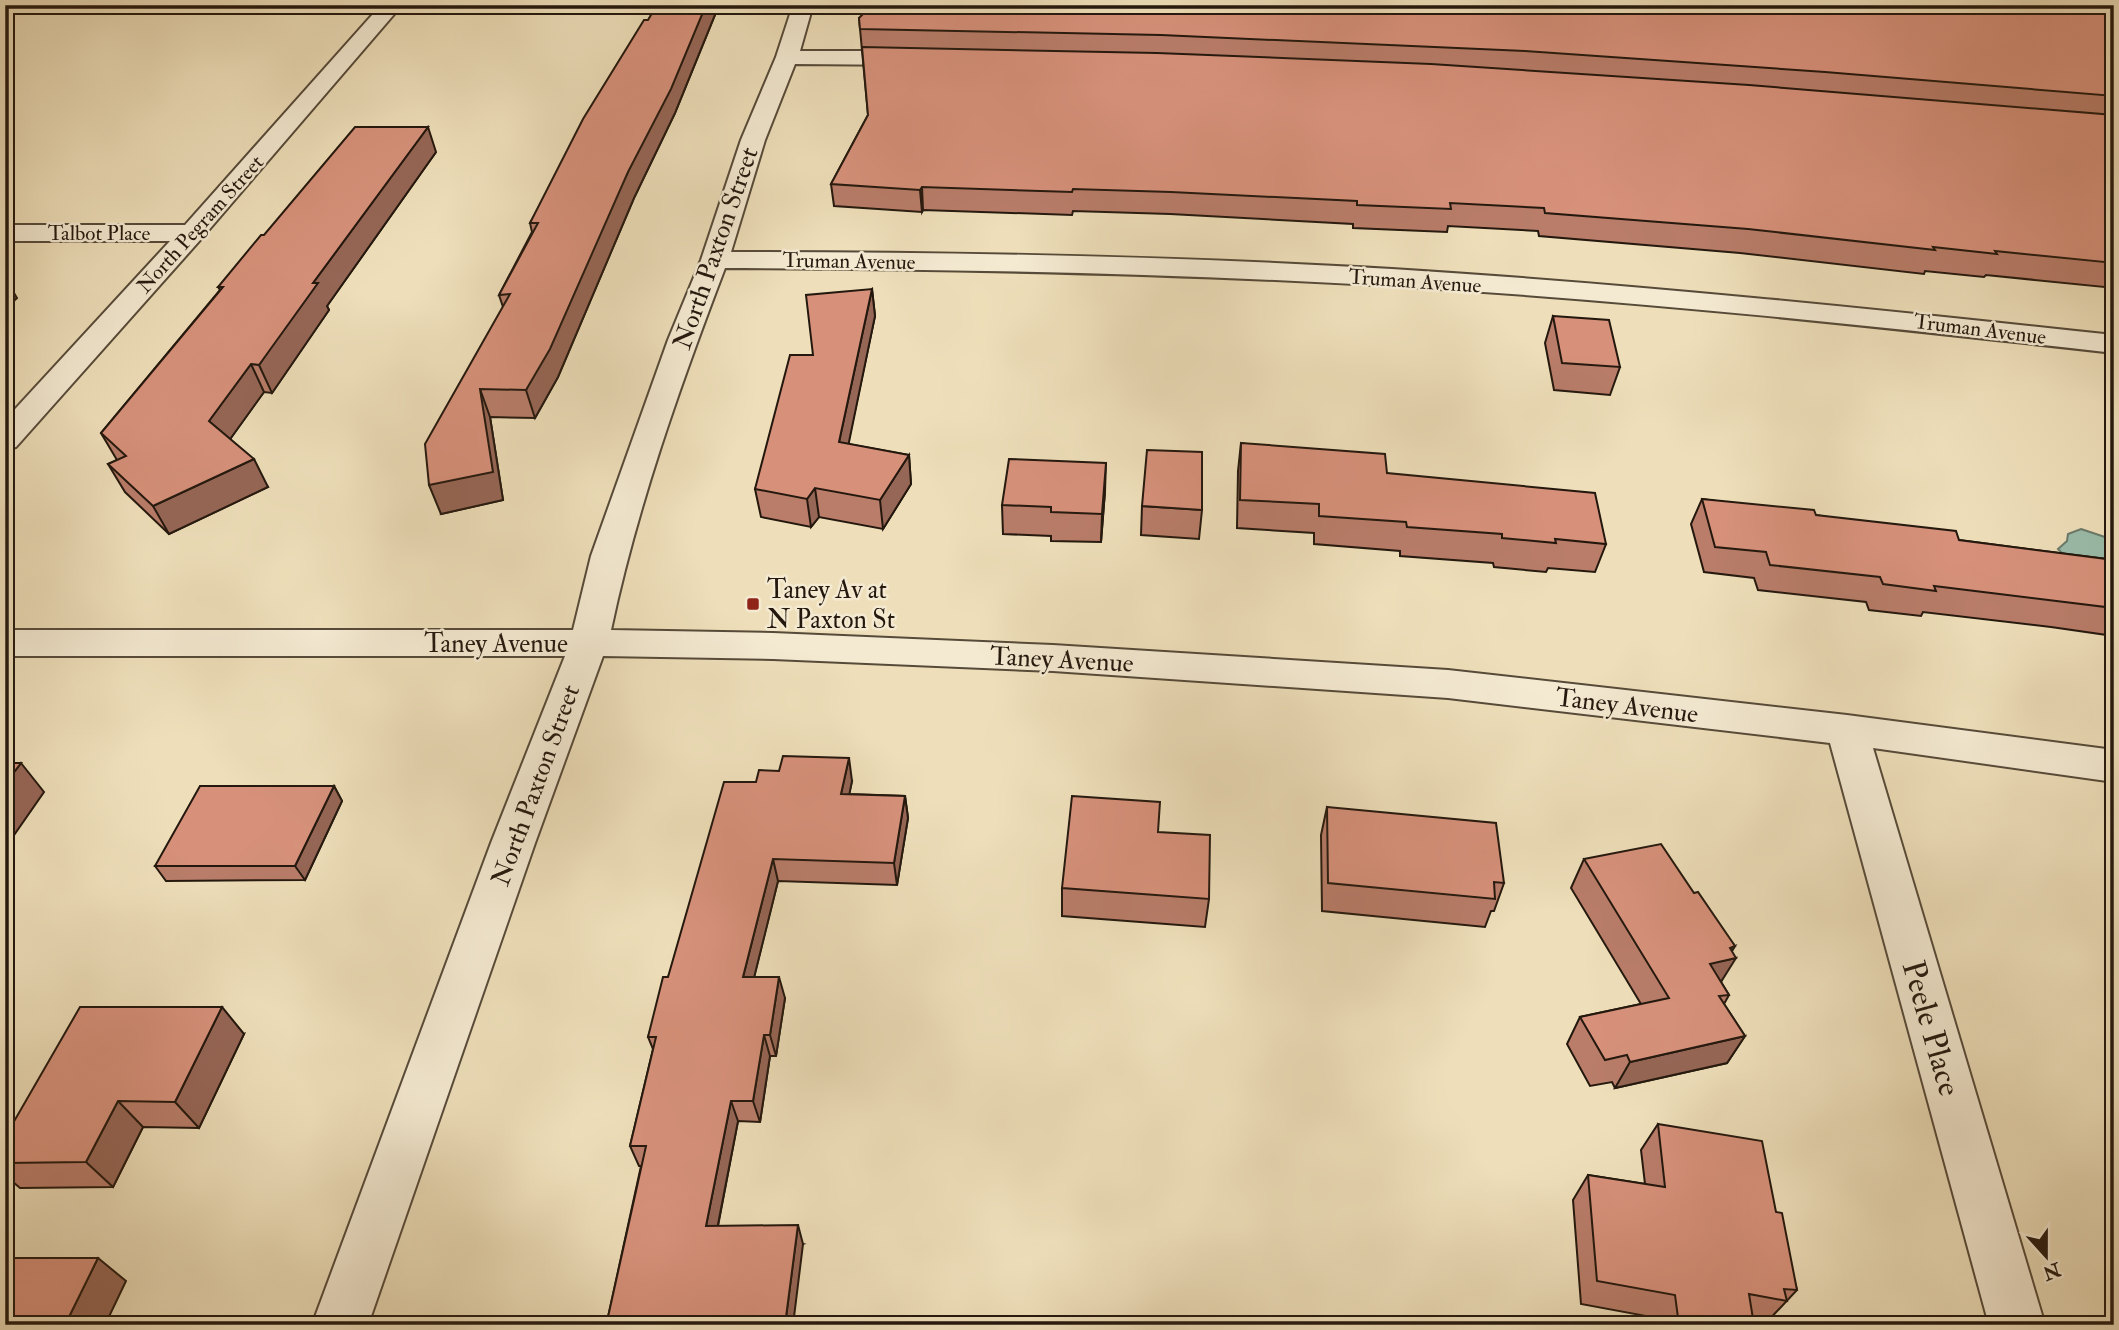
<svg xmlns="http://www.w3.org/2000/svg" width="2119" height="1330" viewBox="0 0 2119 1330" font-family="'IM FELL Double Pica',serif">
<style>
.water{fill:#9abdab;stroke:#6b7b6c;stroke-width:2}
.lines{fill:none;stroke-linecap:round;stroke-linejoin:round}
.minor-casing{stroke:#564a39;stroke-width:4}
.minor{fill:#f4ead2;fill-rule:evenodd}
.wall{fill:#b97d6a;stroke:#24180e;stroke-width:2}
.shaded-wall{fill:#966656;stroke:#24180e;stroke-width:2}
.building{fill:#d7917b;stroke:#24180e;stroke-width:2}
.poi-dot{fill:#8f2418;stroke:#f4ead2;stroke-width:2.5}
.labels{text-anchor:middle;stroke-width:5;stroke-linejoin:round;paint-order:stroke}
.far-street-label{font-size:21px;fill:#24180e;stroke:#f4ead2}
.street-label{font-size:26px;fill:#24180e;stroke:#f4ead2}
.poi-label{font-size:26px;fill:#24180e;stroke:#f4ead2;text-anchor:start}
.near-street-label{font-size:32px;fill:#24180e;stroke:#f4ead2}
</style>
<rect width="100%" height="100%" fill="#eedfba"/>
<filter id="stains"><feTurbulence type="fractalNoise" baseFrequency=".00286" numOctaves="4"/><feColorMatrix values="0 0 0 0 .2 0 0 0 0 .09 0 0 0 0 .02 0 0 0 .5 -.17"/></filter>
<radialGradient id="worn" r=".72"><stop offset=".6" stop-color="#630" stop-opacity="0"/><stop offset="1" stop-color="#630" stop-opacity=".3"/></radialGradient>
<path class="water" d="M2081,529L2114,540V564L2065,556L2058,549L2067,541L2068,534Z"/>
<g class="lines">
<g class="minor-casing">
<g id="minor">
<path d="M381,5H402L201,239L16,447L5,450V420L170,241H5V225H185Z"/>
<path d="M793,5H813L800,51H914L922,53L925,58L922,63L914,65L795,64L765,140L731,252C952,252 1172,256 1392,269C1634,284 1874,309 2114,335V353C1873,326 1632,300 1390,286C1169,273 947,269 725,268C680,386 637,507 611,630L773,633L1053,645L1448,670L1847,715L2114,750V782L1873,748L2045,1325H1989L1830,743L1448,698L1053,671L773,659L603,656L535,843L368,1325H312L491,843L565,656H5V630H573L591,556L668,340L701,260L741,140L776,57Z"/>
</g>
</g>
<use href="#minor" class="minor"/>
</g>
<g class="wall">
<path d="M657,5H719L675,113L634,198L558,377L535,418L490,417L503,500L441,514L503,307L499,295L532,232L530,223Z"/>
<path d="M2114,5V288L1986,275L1984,277L1925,271L1924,274L1740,253L1539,236L1538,231L1448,226L1447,232L1353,228V224L1170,214L1073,211L1072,215L923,210L922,212L834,206L831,184L868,115L859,18Z"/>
<path d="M436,152L327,306L329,310L272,393L264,392L230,439L268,487L169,534L125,492L108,464L117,460L101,433L220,290L218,287Z"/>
<path d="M872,289L875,316L848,444L909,455L911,484L883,529L819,517L811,527L761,517L755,489L813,355Z"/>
<path d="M1553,316L1620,367L1610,395L1554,390L1545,343Z"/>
<path d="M1241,443L1387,473L1606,544L1595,572L1548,568L1546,572L1494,567L1493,563L1400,556V551L1314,544V533L1237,528L1238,471Z"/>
<path d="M1105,491L1101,542L1051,541V536L1003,534L1002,505Z"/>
<path d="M1702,499L1816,515L1959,540L2114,560V636L2051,627L1923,612L1921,616L1869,610L1866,602L1758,590L1754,578L1704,572L1691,524Z"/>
<path d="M1142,506L1202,510L1199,539L1141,535Z"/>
<path d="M852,781L849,794L905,796L908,818L897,885L778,881L754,977L785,998L776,1056H770L760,1122L738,1121L718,1226L803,1244L608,1317L641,1166H639L630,1146L653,1049L648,1037L668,977L756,782Z"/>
<path d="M334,786L342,801L305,880L166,881L155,866Z"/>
<path d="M1327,807L1504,883L1494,911H1491L1485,927L1322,911L1321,835Z"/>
<path d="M1158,832L1209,899L1205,927L1062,916V888Z"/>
<path d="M1584,859L1694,893L1735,946L1732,951L1721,982L1729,995L1724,1004L1745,1036L1727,1063L1615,1088L1612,1082L1590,1086L1567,1044L1580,1017L1641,1004L1571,888Z"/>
<path d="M244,1034L199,1128L143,1127L113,1187L20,1188L5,1175V1137Z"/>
<path d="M1658,1124L1776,1212L1797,1290L1765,1324L1754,1322V1325H1658L1657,1318L1581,1304L1573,1200L1588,1175L1645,1184L1641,1150Z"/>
</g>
<g class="shaded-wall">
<path d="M706,5H719L675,113L634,198L558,377L535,418L526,390Z"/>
<path d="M428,127L436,152L327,306L329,310L272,393L259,365L313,283Z"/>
<path d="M922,187L923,210L922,212L920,190Z"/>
<path d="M5,278L17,298L5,309Z"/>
<path d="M872,289L875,316L843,471L839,442Z"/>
<path d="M251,364L264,392L223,449L209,421Z"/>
<path d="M480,389L490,417L503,500L441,514L429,485Z"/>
<path d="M909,455L911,484L883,529L880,500Z"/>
<path d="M254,459L268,487L169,534L153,506Z"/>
<path d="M1106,463L1105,491L1101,542L1102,514Z"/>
<path d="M815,488L819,517L811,527L807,499Z"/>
<path d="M849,758L852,781L845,816L841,794Z"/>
<path d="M21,763L44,792L5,848V784Z"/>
<path d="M334,786L342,801L305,880L295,866Z"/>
<path d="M905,796L908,818L897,885L894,863Z"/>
<path d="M773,859L778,881L749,998L743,977Z"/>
<path d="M1735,946L1726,960L1736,958L1719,985L1710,964L1730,948Z"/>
<path d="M779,977L785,998L776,1056L770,1035Z"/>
<path d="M222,1007L244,1034L199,1128L175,1102Z"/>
<path d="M764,1035L770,1056L760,1122L753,1101Z"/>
<path d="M1745,1036L1727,1063L1615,1088L1630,1062Z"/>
<path d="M118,1101L143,1127L113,1187L86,1162Z"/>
<path d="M731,1101L738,1121L714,1245L706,1226Z"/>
<path d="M798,1225L803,1244L793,1325H785Z"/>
<path d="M98,1258L126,1281L105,1325H65Z"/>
</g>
<g class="building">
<path d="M657,5H706L671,89L628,172L550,349L526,390L480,389L493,472L429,485L425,444L510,294L499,295L538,223H530L583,119L644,20H648Z"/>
<path d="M872,5H2114V96L1825,72L1525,51L1161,35L860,29L859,18Z"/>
<path d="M862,47L1157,53L1431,64L1749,85L2114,115V263L1995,251L1997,254L1933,247L1935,250L1748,229L1545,213L1544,208L1450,203L1451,209L1357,205V201L1171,192L1073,189L1072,192L922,187L920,190L831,184L868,115Z"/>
<path d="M355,127H428L313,283H318L259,365L251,364L209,421L254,459L153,506L108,464L126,456L101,433L223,287H218L261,235H264Z"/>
<path d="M872,289L839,442L909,455L880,500L815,488L807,499L755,489L790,355H813L806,295Z"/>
<path d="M1553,316L1609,320L1620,367L1562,363Z"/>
<path d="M1241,443L1385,454L1387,473L1595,493L1606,544L1555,539L1556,543L1502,538V534L1407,527L1406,522L1319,516V504L1240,500Z"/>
<path d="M1147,450L1202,452V510L1142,506Z"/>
<path d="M1009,459L1106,463L1102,514L1051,512V507L1002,505Z"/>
<path d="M1702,499L1814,510L1816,515L1956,531L1959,540L2114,560V608L1934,586L1936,591L1883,584L1880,577L1770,565L1766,552L1715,547Z"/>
<path d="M783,756L849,758L841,794L905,796L894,863L773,859L743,977H779L770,1035H764L753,1101H731L706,1226L798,1225L785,1325H602L604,1317H608L646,1146H630L656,1037H648L663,977H668L724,782H756L759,770L779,771Z"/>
<path d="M5,763H21L5,784Z"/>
<path d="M200,786H334L295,866H155Z"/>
<path d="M1072,796L1160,802L1158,832L1210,835L1209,899L1062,888Z"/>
<path d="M1327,807L1496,823L1504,883L1494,882L1495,899L1328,883Z"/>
<path d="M1661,844L1694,893L1698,892L1735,946L1730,948L1736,958L1710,964L1729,995L1719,996L1745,1036L1630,1062L1627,1055L1605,1060L1580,1017L1669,998L1584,859Z"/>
<path d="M80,1007H222L175,1102L118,1101L86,1162L5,1163V1137Z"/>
<path d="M1658,1124L1762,1141L1776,1212L1782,1213L1797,1290L1784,1289L1787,1301L1749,1294L1754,1325H1679L1675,1295L1597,1281L1588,1175L1665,1187Z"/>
<path d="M5,1258H98L65,1325H5Z"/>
</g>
<rect class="poi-dot" x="746" y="597" width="14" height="14" rx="3.5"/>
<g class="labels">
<g class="far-street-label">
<text transform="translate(200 224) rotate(-48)" y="7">North Pegram Street</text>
<text x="99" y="240">Talbot Place</text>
<text transform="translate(849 261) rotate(1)" y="7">Truman Avenue</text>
<text transform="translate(1415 281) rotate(4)" y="7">Truman Avenue</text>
<text transform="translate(1980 329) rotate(7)" y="7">Truman Avenue</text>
</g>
<g class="street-label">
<text transform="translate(715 248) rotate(-71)" y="9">North Paxton Street</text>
<text x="496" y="652">Taney Avenue</text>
<text transform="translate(1062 659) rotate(3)" y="9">Taney Avenue</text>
<text transform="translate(1627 705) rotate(7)" y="9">Taney Avenue</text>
<text transform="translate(535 785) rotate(-70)" y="9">North Paxton Street</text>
</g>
<g class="poi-label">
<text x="767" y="598">Taney Av at<tspan x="767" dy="30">N Paxton St</tspan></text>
</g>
<g class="near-street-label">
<text transform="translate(1932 1028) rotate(74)" y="11">Peele Place</text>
</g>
</g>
<rect width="2119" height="1330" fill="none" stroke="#eedfba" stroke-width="28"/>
<rect x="7" y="7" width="2105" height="1316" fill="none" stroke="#24180e" stroke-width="3.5"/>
<rect x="14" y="14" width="2091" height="1302" fill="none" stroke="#24180e" stroke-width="2"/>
<g transform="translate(2046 1256) rotate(159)" stroke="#f4ead2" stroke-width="5" paint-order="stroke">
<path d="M0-5L12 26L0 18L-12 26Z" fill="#24180e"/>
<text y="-10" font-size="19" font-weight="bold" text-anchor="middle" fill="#24180e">N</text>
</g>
<rect width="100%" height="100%" filter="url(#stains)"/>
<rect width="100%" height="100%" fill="url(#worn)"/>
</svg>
